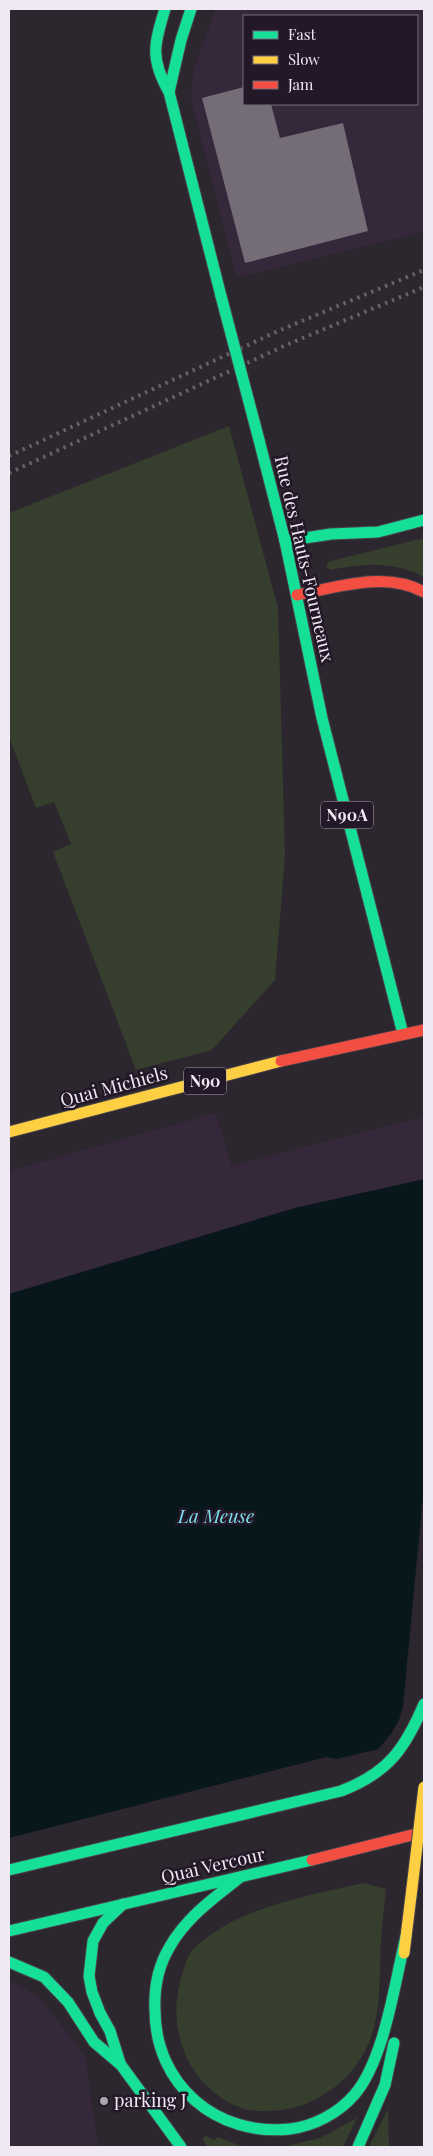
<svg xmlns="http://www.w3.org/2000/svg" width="433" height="2156" viewBox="0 0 433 2156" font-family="'Playfair Display',serif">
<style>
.built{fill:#35283b;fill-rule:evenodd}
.green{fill:#363e2d}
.water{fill:#08171b}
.pier{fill:#2c262e}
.building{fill:#746c77}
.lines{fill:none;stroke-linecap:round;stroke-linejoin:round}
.fast-casing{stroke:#48434a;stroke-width:13}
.slow-casing{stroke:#48434a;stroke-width:13}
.jam-casing{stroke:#48434a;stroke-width:13}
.fast{stroke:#16e098;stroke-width:11}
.slow{stroke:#ffcf43;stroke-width:11}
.jam{stroke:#f24e42;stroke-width:11}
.rail{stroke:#676268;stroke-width:4;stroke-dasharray:2.5 5;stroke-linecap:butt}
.fast-bridge-casing{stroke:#48434a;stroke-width:13;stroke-linecap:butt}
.slow-bridge-casing{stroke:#48434a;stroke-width:13;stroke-linecap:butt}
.fast-bridge{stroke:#16e098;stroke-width:11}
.slow-bridge{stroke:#ffcf43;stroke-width:11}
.poi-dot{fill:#aba5af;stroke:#231828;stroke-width:2}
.labels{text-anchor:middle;stroke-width:5;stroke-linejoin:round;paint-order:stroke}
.shield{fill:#231828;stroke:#b2aab7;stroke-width:1}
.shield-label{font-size:16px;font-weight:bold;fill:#f0e9f4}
.street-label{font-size:18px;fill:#f0e9f4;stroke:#231828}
.poi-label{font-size:18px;fill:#f0e9f4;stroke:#231828;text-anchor:start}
.water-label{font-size:19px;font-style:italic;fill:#7adcea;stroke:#231828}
</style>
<rect width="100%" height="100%" fill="#2c262e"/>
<g class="built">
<path d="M216,9H424V232L237,277L191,101L193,70ZM244,16H417V104H244Z"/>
<path d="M216,1113L231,1166L424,1117V1179L295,1208L9,1294V1171Z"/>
<path d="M9,1980L29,1991L44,2003L85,2056L98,2147H9Z"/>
</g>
<g class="green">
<path d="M229,426L278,608L285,856L275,980L212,1050L136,1070L53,852L71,844L54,802L36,808L9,737V513Z"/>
<path d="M424,538V577C394,561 363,563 331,570L326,567L328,562L335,560Z"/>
<path d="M364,1883L386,1889C384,1907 382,1924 381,1942C379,1975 382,2011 369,2043C351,2084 310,2112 265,2111C259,2111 252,2111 247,2110C193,2093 166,2036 180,1983C183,1972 187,1953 196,1946C242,1906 307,1896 364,1883Z"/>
<path d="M388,2109L389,2147H369Z"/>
<path d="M357,2118L343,2147H282L320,2138Z"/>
<path d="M206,2136L214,2140L218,2137L238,2145L259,2147H208L202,2139Z"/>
</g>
<path class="water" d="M424,1179V1738L337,1759L326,1757L9,1838V1294L295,1208Z"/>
<path class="pier" d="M424,1486V1740L375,1753L391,1734L399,1720L403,1706Z"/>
<path class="building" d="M244,87V104H271L280,138L343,123L368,231L245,263L202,98Z"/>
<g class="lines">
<g class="fast-casing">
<g id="fast">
<path d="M165,9C154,44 150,59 169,92L221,296"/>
<path d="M169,92L181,40L191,9"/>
<path d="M259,440L285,541"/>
<path d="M285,541L322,718L403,1034"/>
<path d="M285,541L331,534L378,532L424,520"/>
<path d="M9,1870L341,1791C388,1773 405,1749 424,1704"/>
<path d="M238,1879C212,1899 185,1919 169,1948C158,1967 154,1989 155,2010C155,2085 217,2137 290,2129C314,2126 339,2113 355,2094C385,2058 395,1981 406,1936"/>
<path d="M9,1931L312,1860"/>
<path d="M9,1962L44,1977L68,2002L94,2042L121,2065L181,2147"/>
<path d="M120,2063L110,2031L100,2013L92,1992L89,1976L93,1941L103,1923L123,1904"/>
<path d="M358,2147L385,2085L394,2043"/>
</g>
</g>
<g class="slow-casing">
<g id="slow">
<path d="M9,1132L281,1061"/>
<path d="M404,1953L412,1888"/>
</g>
</g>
<g class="jam-casing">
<g id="jam">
<path d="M297,595C338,587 385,571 424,592"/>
<path d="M281,1061L424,1030"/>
<path d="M312,1860L424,1832"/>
</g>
</g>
<use href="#fast" class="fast"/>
<use href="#slow" class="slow"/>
<use href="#jam" class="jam"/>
<g class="rail">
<path d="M9,456L278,331L424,270"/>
<path d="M9,473L284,346L424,287"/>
</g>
<g class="fast-bridge-casing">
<path id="fast-bridge" d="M221,296L259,440"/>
</g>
<g class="slow-bridge-casing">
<path id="slow-bridge" d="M412,1888L424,1787"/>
</g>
<use href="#fast-bridge" class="fast-bridge"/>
<use href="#slow-bridge" class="slow-bridge"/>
</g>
<circle class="poi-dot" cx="104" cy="2101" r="5"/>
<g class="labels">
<g class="shield">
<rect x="321" y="801.5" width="52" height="27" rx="4"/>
<rect x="184" y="1067.5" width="42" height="27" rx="4"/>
</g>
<g class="shield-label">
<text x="347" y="821">N90A</text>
<text x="205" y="1087">N90</text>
</g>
<g class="street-label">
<text transform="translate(304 559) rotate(77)" y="6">Rue des Hauts-Fourneaux</text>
<text transform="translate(114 1087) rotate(-15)" y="6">Quai Michiels</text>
<text transform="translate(213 1866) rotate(-13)" y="6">Quai Vercour</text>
</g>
<g class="poi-label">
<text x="114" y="2107">parking J</text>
</g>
<g class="water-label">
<text x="216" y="1523">La Meuse</text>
</g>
</g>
<rect width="433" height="2156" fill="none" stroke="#f0e9f4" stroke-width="20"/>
<rect x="243" y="15" width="175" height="90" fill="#231828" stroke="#756c7a"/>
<rect x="253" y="31" width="25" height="8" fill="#16e098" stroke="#756c7a"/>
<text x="288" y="40" font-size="15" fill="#f0e9f4">Fast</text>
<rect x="253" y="56" width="25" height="8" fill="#ffcf43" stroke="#756c7a"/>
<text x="288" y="65" font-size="15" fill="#f0e9f4">Slow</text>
<rect x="253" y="81" width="25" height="8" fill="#f24e42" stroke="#756c7a"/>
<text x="288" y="90" font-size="15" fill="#f0e9f4">Jam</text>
</svg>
